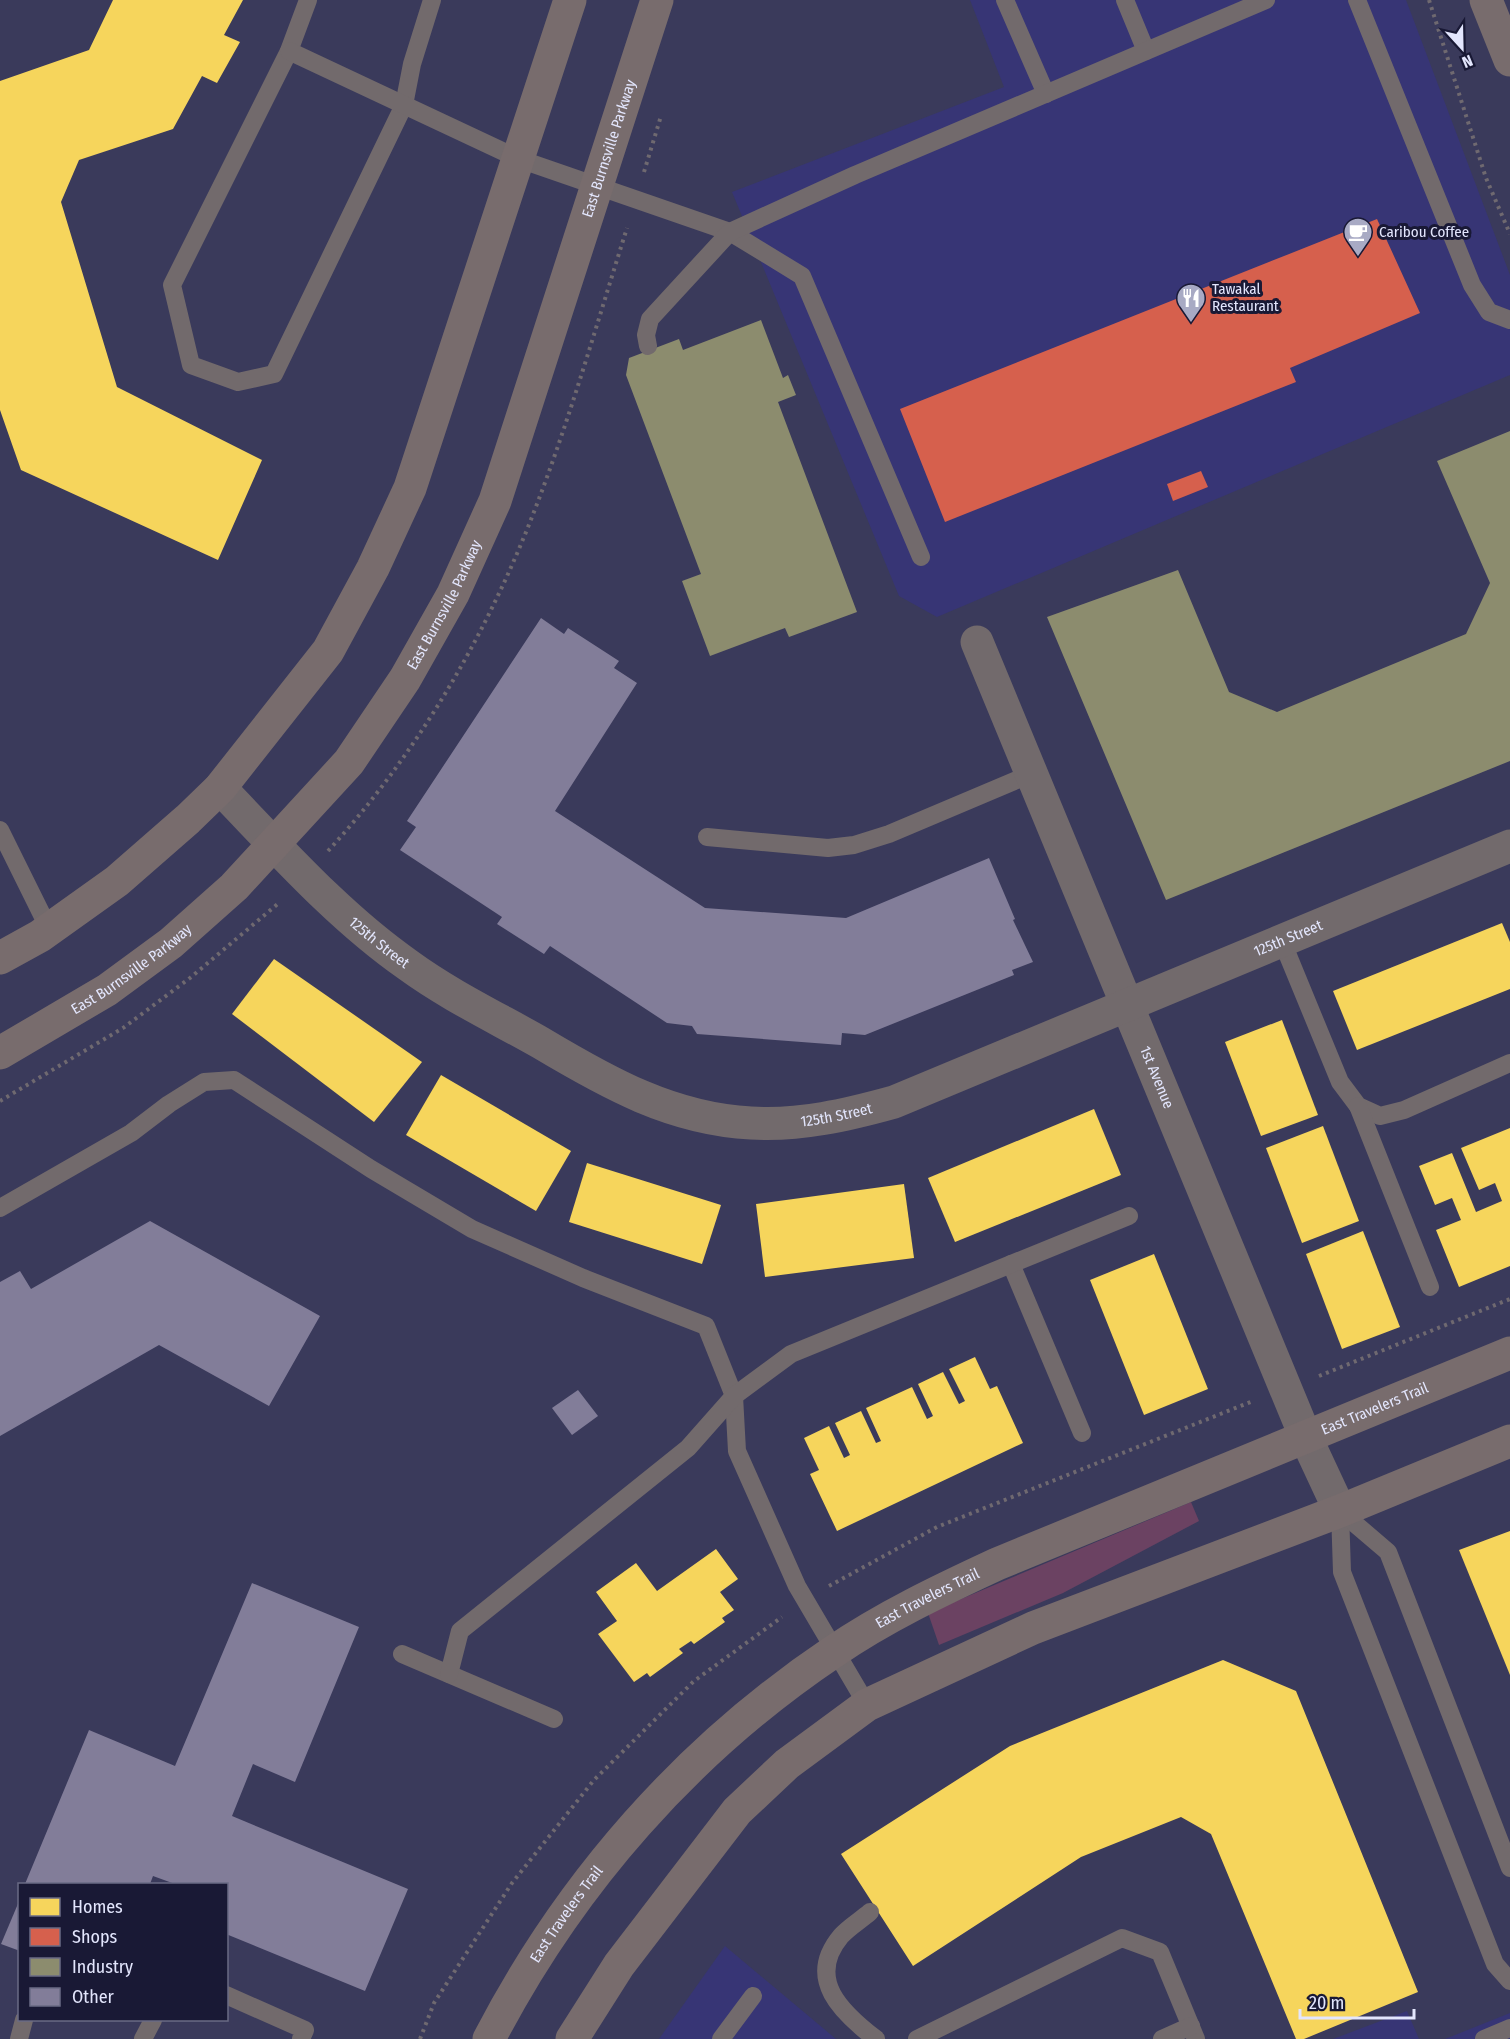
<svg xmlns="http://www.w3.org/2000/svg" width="1510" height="2039" viewBox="0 0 1510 2039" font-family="'Fira Sans Condensed',sans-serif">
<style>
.built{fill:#373575}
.green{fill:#6b4262}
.homes{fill:#f6d55c}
.shops{fill:#d6604d}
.industry{fill:#8c8c6e}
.building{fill:#827d99}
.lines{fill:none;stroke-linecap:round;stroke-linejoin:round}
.path{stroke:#6f6970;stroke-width:4;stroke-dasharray:3 4.5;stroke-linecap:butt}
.lane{stroke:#726a6c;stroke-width:18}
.street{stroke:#726a6c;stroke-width:33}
.secondary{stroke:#786c6d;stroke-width:33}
.labels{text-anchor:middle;stroke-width:6;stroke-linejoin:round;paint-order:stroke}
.street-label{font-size:15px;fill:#e3e6fd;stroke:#191935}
.poi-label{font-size:15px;fill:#e3e6fd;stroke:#191935;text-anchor:start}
</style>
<rect width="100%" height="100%" fill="#3a3a5b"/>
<g class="built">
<path d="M970,0H1406L1510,275V375L937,617L899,596L732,192L1004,87Z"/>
<path d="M725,1946L836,2039H659Z"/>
<path d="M1407,2011L1419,2039H1333Z"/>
<path d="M1510,2013V2039H1445Z"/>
</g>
<path class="green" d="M1191,1502L1199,1521L1063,1593L939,1645L928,1613Z"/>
<g class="homes">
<path d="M113,0H243L224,35L240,42L217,83L202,76L173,129L79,160L61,202L117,387L262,460L218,560L21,470L0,410V81L89,50Z"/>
<path d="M1502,923L1510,942V989L1357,1050L1333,991Z"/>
<path d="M274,959L422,1062L374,1122L232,1014Z"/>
<path d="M1282,1020L1318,1115L1261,1136L1225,1042Z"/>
<path d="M441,1075L571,1151L536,1211L406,1135Z"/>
<path d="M1094,1109L1121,1175L955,1242L928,1178Z"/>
<path d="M1323,1126L1359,1221L1302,1243L1266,1148Z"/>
<path d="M1510,1128V1266L1459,1287L1436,1230L1461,1220L1452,1198L1435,1205L1419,1166L1452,1153L1476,1212L1502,1201L1495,1183L1479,1190L1461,1148Z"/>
<path d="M587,1163L721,1205L702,1264L569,1222Z"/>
<path d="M904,1184L914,1258L765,1277L756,1204Z"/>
<path d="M1363,1231L1400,1327L1342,1349L1306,1254Z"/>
<path d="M1154,1254L1208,1389L1144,1415L1090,1280Z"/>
<path d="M975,1357L990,1389L997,1386L1023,1443L837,1531L810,1474L819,1470L804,1438L829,1426L844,1458L850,1455L835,1423L861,1411L876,1443L881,1441L866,1408L912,1387L927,1419L933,1416L918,1384L943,1372L959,1404L965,1401L949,1369Z"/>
<path d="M1510,1531V1675L1459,1550Z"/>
<path d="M716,1549L738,1579L720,1592L734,1610L722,1618L725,1622L694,1644L691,1641L679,1649L683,1653L650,1677L647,1673L634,1682L598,1634L617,1621L596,1592L636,1563L657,1591Z"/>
<path d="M1223,1660L1296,1691L1418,1992L1304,2039H1296L1211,1834L1181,1817L1081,1857L913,1966L841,1854L1010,1746Z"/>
</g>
<g class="shops">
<path d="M1377,219L1420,313L1290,368L1296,382L945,522L900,409Z"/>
<path d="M1201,471L1208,487L1173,501L1167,484Z"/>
</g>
<g class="industry">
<path d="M761,320L783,378L788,375L796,395L778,402L857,612L789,637L785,628L710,656L682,581L701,574L626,375L629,358L679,339L683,350Z"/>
<path d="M1510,431V761L1166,900L1047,617L1178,570L1229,692L1277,712L1466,634L1490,583L1437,461Z"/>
</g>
<g class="building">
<path d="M541,618L564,634L568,628L619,661L614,668L637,683L555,811L705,908L846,918L989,858L1015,919L1013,920L1033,962L1012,970L1014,975L865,1035L842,1033L841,1045L697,1034L692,1026L667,1023L550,946L544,954L497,924L502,917L400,850L416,827L407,821Z"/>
<path d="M150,1221L320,1316L269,1406L159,1345L0,1436V1282L20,1271L31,1289Z"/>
<path d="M578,1390L598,1416L572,1435L552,1408Z"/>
<path d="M252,1583L359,1627L295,1782L253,1764L232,1816L408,1889L365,1991L226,1934V1884H175L153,1876L150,1884H25L89,1730L175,1766Z"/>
<path d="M20,1899V1951L1,1944Z"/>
</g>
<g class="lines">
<g class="path">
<path d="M1429,0L1486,178L1510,234"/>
<path d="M644,172L661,116"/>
<path d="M328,851C415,756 483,641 530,522C568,426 596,326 627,228"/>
<path d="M0,1101L123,1028L190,978L280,902"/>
<path d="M1319,1376L1510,1299"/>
<path d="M829,1586L937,1527L1253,1401"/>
<path d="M420,2039L434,2003L512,1883L594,1780L694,1681L782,1617"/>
</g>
<g class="lane">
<path d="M308,0L289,51L172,285L191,365L238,382L274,374L404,105L412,64L432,0"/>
<path d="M1005,0L1046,94"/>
<path d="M1125,0L1146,51"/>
<path d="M1357,0L1472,285L1489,312L1510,320"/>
<path d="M289,51L519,159L730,232L802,276L921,557"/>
<path d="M648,346L646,335L650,319L730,232L855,175L1266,0"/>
<path d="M0,830L49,929"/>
<path d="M707,837L828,848L854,845L889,834L1031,774"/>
<path d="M1282,941L1340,1082L1358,1106L1380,1116L1404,1110L1510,1063"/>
<path d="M1358,1106L1430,1287"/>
<path d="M0,1208L131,1133L169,1104L204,1082L234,1080L371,1169L472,1229L583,1278L706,1326L734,1396L737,1451L797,1586L867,1705"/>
<path d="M1011,1264L1082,1433"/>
<path d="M1340,1511L1342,1572L1495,1964L1510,1981"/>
<path d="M1340,1511L1388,1552L1510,1868"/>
<path d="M402,1654L554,1719"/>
<path d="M449,1674L460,1631L688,1448L734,1396L791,1354L1129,1216"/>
<path d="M870,1912C861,1920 849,1927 841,1936C805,1979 842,2013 876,2039"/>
<path d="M226,1995L305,2030L301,2039"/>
<path d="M19,2039L24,2020"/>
<path d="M143,2039L153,2020"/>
<path d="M721,2039L753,1996"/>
<path d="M917,2039L1122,1938L1160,1952L1196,2039"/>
<path d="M1162,2039L1191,2026"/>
<path d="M1484,2039L1510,2028"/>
</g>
<g class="street">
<path id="s1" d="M977,642L1306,1438L1340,1511"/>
<path id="s2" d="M220,788C279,849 338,916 408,965C449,995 497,1018 541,1043C608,1083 672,1119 751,1123C800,1126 847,1115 894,1102L1510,846"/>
</g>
<g class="secondary">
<path d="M1486,0L1510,60"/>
<path d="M0,958L40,936L117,881L188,819L220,788L328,651L373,568L410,488L570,0"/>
<path id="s3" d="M0,1053L107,990L171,943L234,887L349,762L405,679L453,594L495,501L657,0"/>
<path id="s4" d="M489,2039C570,1883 687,1750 833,1652C884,1617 941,1590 997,1564L1510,1353"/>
<path d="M572,2039L619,1965L737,1811L787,1764L867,1705L1033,1628L1340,1511L1510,1441"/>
</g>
</g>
<defs>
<g id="cafe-pin" transform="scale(1.5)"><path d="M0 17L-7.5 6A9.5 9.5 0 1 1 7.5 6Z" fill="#a8aac4" stroke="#191935"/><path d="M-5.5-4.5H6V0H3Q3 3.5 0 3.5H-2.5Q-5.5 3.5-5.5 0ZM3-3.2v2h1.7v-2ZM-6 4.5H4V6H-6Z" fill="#fff"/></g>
<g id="restaurant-pin" transform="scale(1.5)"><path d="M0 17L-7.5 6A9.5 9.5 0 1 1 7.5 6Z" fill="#a8aac4" stroke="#191935"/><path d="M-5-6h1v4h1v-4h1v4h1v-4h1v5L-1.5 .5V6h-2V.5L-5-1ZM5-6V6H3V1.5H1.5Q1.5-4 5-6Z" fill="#fff"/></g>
</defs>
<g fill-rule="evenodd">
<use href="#cafe-pin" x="1358" y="232"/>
<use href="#restaurant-pin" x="1191" y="298"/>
</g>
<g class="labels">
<g class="street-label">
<text dy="5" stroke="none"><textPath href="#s3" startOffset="1128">East Burnsville Parkway</textPath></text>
<text dy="5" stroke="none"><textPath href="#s3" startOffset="642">East Burnsville Parkway</textPath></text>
<text dy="5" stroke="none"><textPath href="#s2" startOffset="1212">125th Street</textPath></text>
<text dy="5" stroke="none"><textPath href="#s2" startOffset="222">125th Street</textPath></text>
<text dy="5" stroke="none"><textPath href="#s3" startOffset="156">East Burnsville Parkway</textPath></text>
<text dy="5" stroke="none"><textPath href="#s1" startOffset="471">1st Avenue</textPath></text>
<text dy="5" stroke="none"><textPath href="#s2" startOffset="726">125th Street</textPath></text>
<text dy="5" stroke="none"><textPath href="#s4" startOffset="1118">East Travelers Trail</textPath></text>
<text dy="5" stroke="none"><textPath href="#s4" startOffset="632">East Travelers Trail</textPath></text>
<text dy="5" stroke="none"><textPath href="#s4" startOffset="147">East Travelers Trail</textPath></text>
</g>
<g class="poi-label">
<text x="1379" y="237">Caribou Coffee</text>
<text x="1212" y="294">Tawakal<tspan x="1212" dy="17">Restaurant</tspan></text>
</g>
</g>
<rect x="18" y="1883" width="210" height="138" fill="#191935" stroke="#6a6b85" stroke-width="1.5"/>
<rect x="30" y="1898" width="30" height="18" fill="#f6d55c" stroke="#6a6b85" stroke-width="1.5"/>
<text x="72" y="1913" font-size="18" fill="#e3e6fd">Homes</text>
<rect x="30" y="1928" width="30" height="18" fill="#d6604d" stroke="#6a6b85" stroke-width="1.5"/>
<text x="72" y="1943" font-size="18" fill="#e3e6fd">Shops</text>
<rect x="30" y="1958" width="30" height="18" fill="#8c8c6e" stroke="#6a6b85" stroke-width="1.5"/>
<text x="72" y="1973" font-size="18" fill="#e3e6fd">Industry</text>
<rect x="30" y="1988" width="30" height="18" fill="#827d99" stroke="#6a6b85" stroke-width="1.5"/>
<text x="72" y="2003" font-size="18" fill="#e3e6fd">Other</text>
<g transform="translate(1462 48) rotate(158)" stroke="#191935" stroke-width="4.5" paint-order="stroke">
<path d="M0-4.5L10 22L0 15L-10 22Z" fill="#e3e6fd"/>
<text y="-9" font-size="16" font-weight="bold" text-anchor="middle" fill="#e3e6fd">N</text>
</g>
<path d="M1300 2009v9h114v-9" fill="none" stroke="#e3e6fd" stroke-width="3"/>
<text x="1309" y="2009" font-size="18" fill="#e3e6fd" stroke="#191935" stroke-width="4.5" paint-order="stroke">20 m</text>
</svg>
